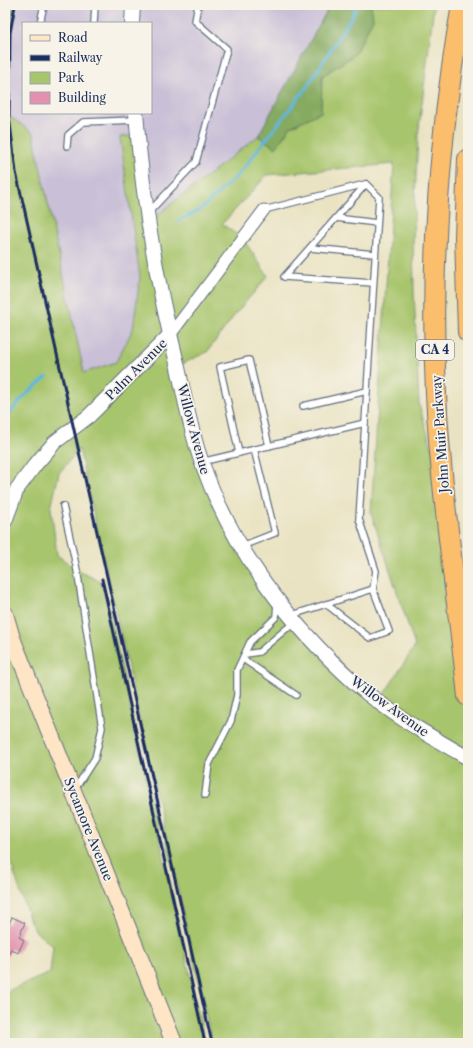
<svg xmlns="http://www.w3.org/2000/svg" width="473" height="1048" viewBox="0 0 473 1048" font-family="'Libre Caslon Text',serif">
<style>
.industrial{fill:#c9bfd7;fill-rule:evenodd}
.green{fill:#a7c56c;stroke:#617a65;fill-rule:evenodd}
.forest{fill:#85aa60;stroke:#506c5f}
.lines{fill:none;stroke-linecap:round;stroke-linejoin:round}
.stream{stroke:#61b7dd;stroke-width:3}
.building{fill:#e391af}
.service-casing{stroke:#636e81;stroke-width:8}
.minor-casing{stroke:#636e81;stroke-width:13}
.tertiary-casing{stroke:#636e81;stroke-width:16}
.secondary-casing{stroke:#636e81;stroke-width:18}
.motorway-casing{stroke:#636e81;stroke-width:22}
.service{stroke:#fff;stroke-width:5.5}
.minor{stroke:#fff;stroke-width:11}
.tertiary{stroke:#fff;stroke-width:14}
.secondary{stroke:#fde5c5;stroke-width:16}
.motorway{stroke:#fabe6d;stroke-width:20}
.rail{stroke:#1b2f5e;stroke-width:3}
.labels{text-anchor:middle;stroke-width:3.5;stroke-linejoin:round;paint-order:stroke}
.shield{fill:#f7f3e8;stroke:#5d6a87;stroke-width:1}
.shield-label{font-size:12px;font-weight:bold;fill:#1b2f5e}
.street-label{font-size:13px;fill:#1b2f5e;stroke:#f7f3e8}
</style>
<rect width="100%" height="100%" fill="#f7f3e8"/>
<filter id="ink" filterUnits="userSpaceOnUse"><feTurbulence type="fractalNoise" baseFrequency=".025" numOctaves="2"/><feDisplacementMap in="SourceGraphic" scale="8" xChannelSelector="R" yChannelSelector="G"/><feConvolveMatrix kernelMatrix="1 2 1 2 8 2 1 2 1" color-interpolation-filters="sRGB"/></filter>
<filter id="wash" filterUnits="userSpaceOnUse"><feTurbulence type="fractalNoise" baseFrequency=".012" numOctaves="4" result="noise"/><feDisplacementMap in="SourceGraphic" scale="16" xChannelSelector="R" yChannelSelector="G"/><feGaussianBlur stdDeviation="0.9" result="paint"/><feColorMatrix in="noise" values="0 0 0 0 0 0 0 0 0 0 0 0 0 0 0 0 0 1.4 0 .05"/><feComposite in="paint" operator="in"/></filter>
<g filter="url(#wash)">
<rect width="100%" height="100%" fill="#eae3c3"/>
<path class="industrial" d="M15,5H330L258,136L150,222L162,304L89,416L9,116L10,33ZM23,23H151V113H23Z"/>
<path class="green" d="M5,5H15L10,34L9,116L33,133L84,373L116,362L133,329L140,277L120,137L138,135L150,221L258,136L276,148L290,127L321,112L322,76L354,55L373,19L371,5H434L418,136L413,239L414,291L419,405L443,483L468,696V1043H212L79,449L59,473L51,508L57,555L77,570L103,583L205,1043H5V992L50,973L53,946L36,932L30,921L5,845ZM394,164L371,513L415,646L379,702L277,599L201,462L178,366L207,352L237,312L268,276L243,239L222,224L267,175Z"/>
<path class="forest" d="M330,5H371L373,19L354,55L322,76L321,112L290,127L276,148L258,136Z"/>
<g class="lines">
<g class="stream">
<path d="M178,221L200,210L238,175L307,87L351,18L357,5"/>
<path d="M5,421C16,402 31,390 47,377"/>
</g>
</g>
<g id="blocks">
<path class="building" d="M12,917L25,923L19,937L24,940L18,953L11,949L5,962V922L9,924Z"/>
</g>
</g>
<g filter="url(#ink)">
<use href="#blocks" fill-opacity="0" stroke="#636e81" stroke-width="1"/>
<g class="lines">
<g class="service-casing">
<g id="service">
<path d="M40,23L44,5"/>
<path d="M94,23L95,5"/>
<path d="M67,146L68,135L83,122L136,120"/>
<path d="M366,184L379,197L359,519L376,571L373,589"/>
<path d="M366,184L284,277L373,283"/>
<path d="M264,210L365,184"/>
<path d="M149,212L196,162L227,49L195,21L198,5"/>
<path d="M336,218L377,223"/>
<path d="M310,248L375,254"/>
<path d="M303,406L367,391"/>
<path d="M239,453L220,367L249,360L269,446"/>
<path d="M201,462L365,423"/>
<path d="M63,506L77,570L102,728L95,758L75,789"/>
<path d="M242,546L275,533L254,449"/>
<path d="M292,615L373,589L389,631L370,638L326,604"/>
<path d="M246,654L259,652L286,629L296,624"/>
<path d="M243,659L296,695"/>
<path d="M205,795L209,764L231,721L237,695V670L250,642L276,617L277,603"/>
</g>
</g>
<g class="minor-casing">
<path id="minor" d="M170,335L264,210"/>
</g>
<g class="tertiary-casing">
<g id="tertiary">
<path d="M132,23L133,5"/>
<path d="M136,113C142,195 156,279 176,359C184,393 190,430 202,463C232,549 289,624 356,684C389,713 430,736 468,758"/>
<path d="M5,521L17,489L35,465L55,442L89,416L170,335"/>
</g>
</g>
<g class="secondary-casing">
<path id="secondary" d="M5,614L12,638L174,1043"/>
</g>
<g class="motorway-casing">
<g id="motorway">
<path d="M462,5C439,134 430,264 436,394C441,495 457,595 468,696"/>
<path d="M468,159L465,236L468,332"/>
</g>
</g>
<use href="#service" class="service"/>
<use href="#minor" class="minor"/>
<use href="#tertiary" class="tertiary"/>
<use href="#secondary" class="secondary"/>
<use href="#motorway" class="motorway"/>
<g class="rail">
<path d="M15,5L10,33L9,116L16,172L212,1043"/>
<path d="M102,579L205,1043"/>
</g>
</g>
</g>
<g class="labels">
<rect class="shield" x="416" y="340" width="38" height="20" rx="3"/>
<g class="shield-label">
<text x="435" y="354">CA 4</text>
</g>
<g class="street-label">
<text transform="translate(136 369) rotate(-45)" y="5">Palm Avenue</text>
<text transform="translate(194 429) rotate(75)" y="5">Willow Avenue</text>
<text transform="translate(440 434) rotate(-94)" y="5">John Muir Parkway</text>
<text transform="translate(390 706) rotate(36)" y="5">Willow Avenue</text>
<text transform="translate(89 829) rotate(68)" y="5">Sycamore Avenue</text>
</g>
</g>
<rect width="473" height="1048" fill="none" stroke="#f7f3e8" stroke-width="20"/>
<rect x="22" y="22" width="130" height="92" fill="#f7f3e8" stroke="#9fa5b1"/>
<rect x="30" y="35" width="20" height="6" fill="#fde5c5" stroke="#9fa5b1"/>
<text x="58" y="42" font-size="12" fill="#1b2f5e">Road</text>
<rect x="30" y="55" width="20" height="6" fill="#1b2f5e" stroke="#9fa5b1"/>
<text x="58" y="62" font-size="12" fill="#1b2f5e">Railway</text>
<rect x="30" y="72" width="20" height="12" fill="#a7c56c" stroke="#9fa5b1"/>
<text x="58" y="82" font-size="12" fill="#1b2f5e">Park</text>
<rect x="30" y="92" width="20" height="12" fill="#e391af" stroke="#9fa5b1"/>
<text x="58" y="102" font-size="12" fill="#1b2f5e">Building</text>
</svg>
